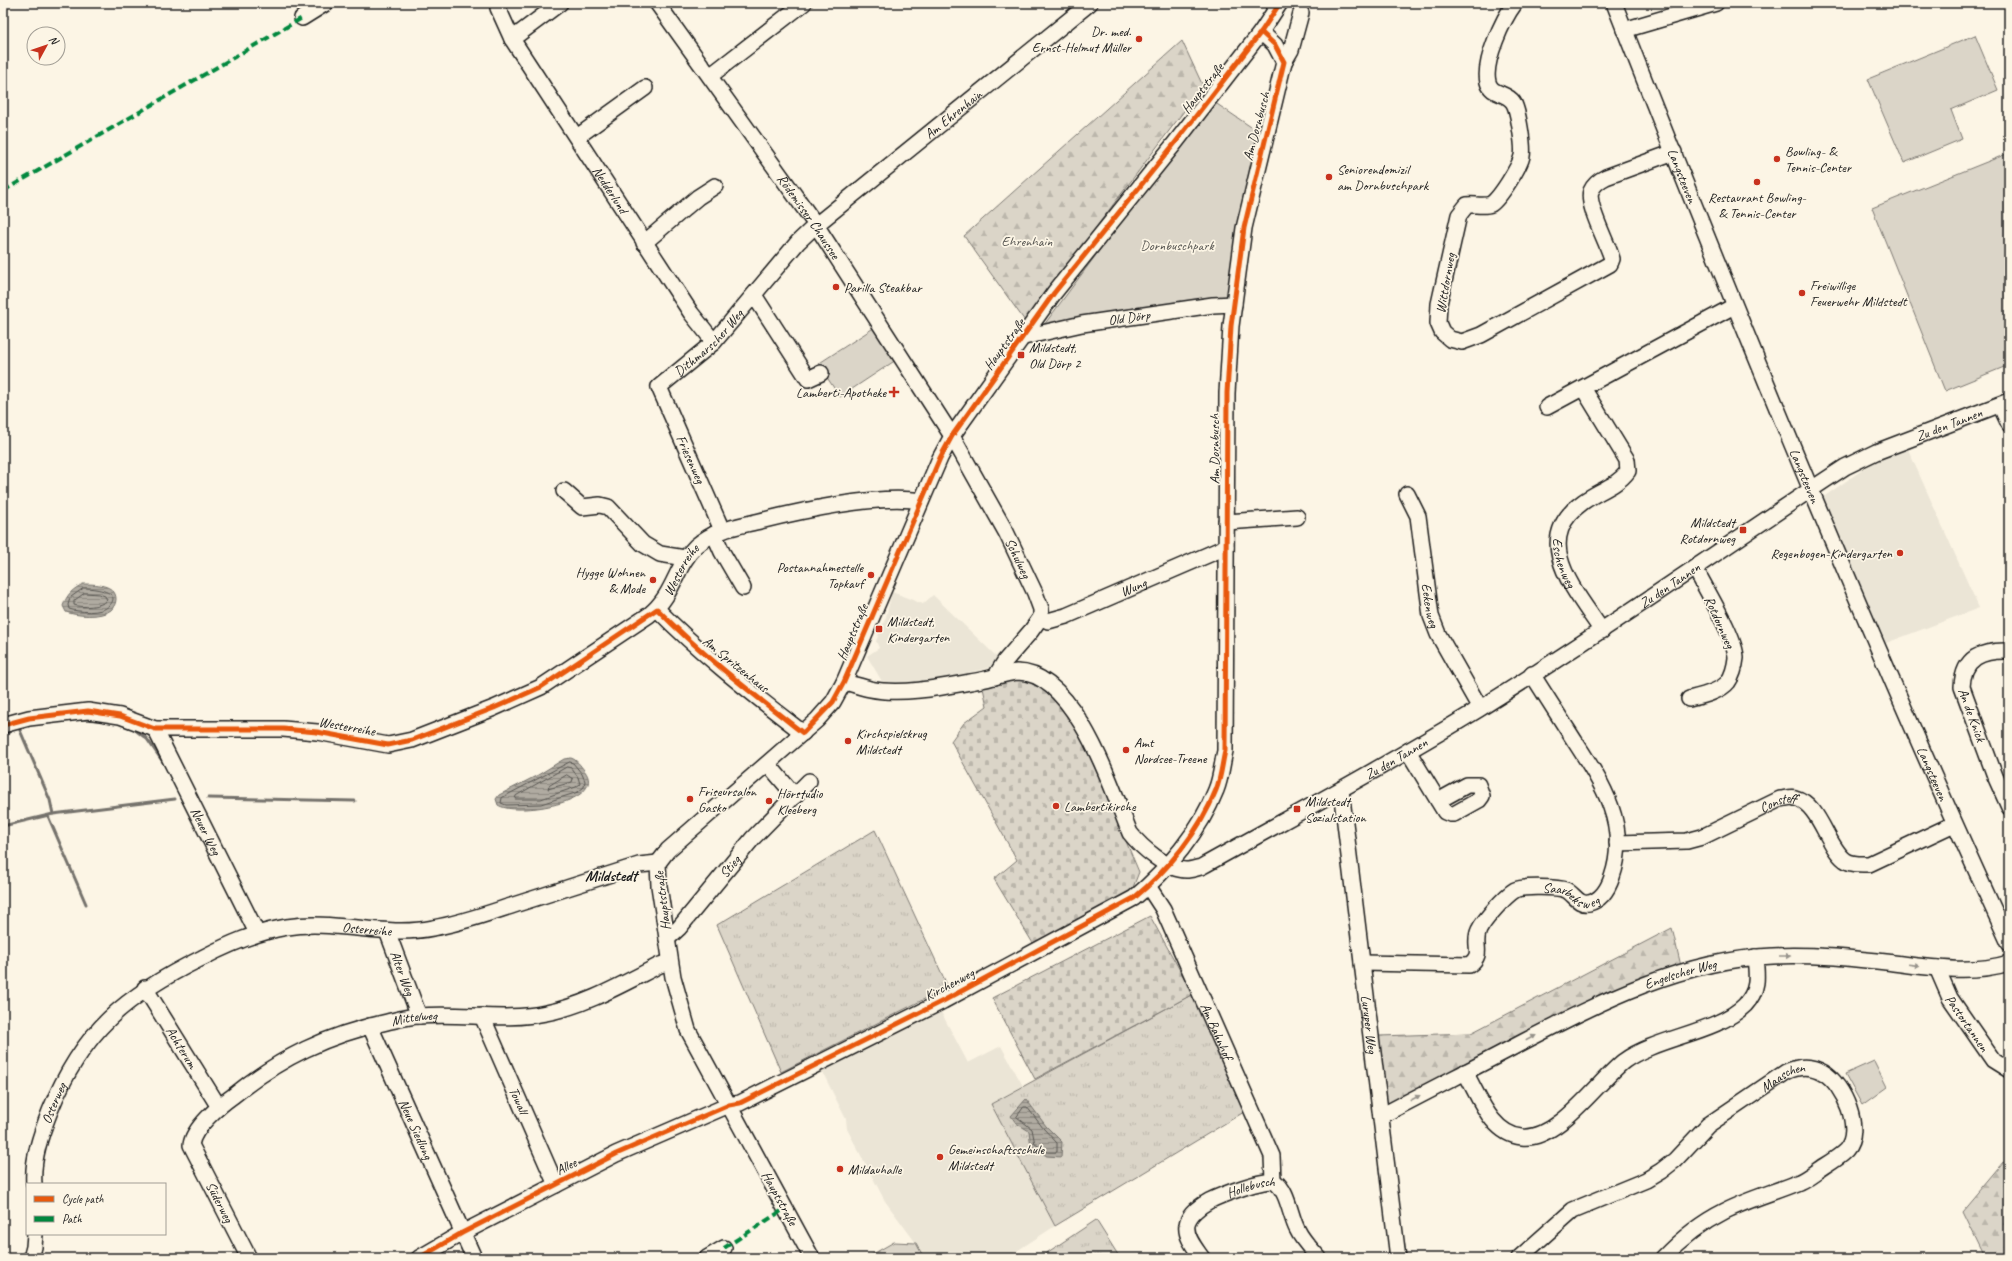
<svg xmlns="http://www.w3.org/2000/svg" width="2012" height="1261" viewBox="0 0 2012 1261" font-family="Caveat,sans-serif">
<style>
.built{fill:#ebe5d6}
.grass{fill:url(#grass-tufts);stroke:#7c7872}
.forest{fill:url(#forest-firs);stroke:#7c7872}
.cemetery{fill:url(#cemetery-stones);stroke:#7c7872}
.park{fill:#dbd5c8;stroke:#7c7872}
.water{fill:url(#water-rules);stroke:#75726c}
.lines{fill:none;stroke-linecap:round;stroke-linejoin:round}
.shore{stroke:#575551;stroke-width:1}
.stream{stroke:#75726c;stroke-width:3}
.minor-casing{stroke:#1c1c1c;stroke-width:18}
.minor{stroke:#fcf5e5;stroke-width:15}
.quiet{stroke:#00873e;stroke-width:4;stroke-dasharray:8 4;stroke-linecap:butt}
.cycleway-casing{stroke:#fcf5e5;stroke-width:8}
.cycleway{stroke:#e8590c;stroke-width:5}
.oneway{fill:#97938b}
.poi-dot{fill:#c8321e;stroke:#fcf5e5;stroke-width:1.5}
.labels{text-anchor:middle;stroke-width:3.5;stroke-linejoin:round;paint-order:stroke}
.poi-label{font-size:14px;fill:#1c1c1c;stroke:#fcf5e5;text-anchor:start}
.street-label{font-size:14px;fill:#1c1c1c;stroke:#fcf5e5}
.park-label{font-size:14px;fill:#555450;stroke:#fcf5e5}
.quarter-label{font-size:16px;font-weight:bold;fill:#1c1c1c;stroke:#fcf5e5}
</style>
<defs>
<pattern id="grass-tufts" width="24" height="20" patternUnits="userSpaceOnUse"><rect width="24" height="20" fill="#dbd5c8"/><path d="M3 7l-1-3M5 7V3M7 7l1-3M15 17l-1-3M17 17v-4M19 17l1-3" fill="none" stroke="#bbb6ab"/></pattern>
<pattern id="forest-firs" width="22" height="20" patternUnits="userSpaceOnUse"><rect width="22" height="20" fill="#dbd5c8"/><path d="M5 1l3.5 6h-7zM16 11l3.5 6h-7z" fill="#bbb6ab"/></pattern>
<pattern id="cemetery-stones" width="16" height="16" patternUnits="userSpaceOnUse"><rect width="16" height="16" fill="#dbd5c8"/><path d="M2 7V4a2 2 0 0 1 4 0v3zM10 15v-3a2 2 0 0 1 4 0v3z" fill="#bbb6ab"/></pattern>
<pattern id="water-rules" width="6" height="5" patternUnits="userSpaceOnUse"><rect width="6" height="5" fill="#b0aba1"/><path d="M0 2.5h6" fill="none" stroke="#8e8a82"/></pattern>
</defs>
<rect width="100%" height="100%" fill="#fcf5e5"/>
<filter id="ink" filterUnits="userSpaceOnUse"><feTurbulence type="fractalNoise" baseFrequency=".025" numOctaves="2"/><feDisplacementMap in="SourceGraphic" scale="8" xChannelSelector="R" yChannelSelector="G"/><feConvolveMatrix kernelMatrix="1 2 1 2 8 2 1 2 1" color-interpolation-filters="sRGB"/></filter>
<g filter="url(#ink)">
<g class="built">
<path d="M1907,447L1979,608L1886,643L1822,498L1875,461Z"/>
<path d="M892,592L923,604L933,595L999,659L989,668L915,685L883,683L867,656L879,648L876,641L886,617Z"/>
<path d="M940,1010L968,1063L1001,1046L1023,1086L991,1104L1055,1226L1006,1258H924L916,1243L885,1201L847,1129L846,1119L821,1069Z"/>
</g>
<g class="grass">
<path d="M875,830L948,987L781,1072L717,925Z"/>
<path d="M1193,994L1244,1112L1055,1226L991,1104Z"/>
<path d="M1096,1220L1120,1258H1039Z"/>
</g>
<g class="forest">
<path d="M1182,41L1203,86L1025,321L964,236Z"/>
<path d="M1672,928L1681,966L1609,990L1387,1105L1379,1036L1471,1033Z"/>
<path d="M2009,1155V1258H1985L1962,1211Z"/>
</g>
<g class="cemetery">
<path d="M1015,676L1037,680L1072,714L1139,872L1132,890L1034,945L994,879L1017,860L951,741L964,723L987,706L983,688Z"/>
<path d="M1150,916L1193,994L1035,1079L992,998Z"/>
</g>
<g class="park">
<path d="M1975,35L1998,90L1951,110L1962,139L1904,163L1868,79Z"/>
<path d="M1211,100L1257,131L1247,197L1228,297L1044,325Z"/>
<path d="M2009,153V365L1945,391L1872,208Z"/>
<path d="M875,327L896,360L840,397L818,364Z"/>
<path d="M1874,1061L1887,1087L1862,1105L1845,1074Z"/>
<path d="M894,1242L916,1243L924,1258H866Z"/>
</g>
<g class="water">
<path d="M83,584C94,584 116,584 116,599C116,603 114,607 111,610C101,618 76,616 66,612L63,606C67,594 73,589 83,584Z"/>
<path d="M571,758C577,760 580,765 584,770C610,802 516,817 498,805L496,799L499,795L538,775L564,759Z"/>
<path d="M1026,1099L1046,1126L1062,1142L1061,1157L1047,1156L1031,1147L1029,1131L1016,1123L1011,1116Z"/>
</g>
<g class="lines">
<g class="shore">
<path d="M84,588C92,588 124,591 109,606C101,614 78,612 69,609L68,605L70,598Z"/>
<path d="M85,593L99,594L105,596L107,600C102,607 82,608 74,605V601Z"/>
<path d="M570,762L573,763L582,774L585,781L584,787L578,792L541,804L506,805L501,803L502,798Z"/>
<path d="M567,767L571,768L578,777L580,784L576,787L541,799H515L516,796Z"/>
<path d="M567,775L573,779L572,782L548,789L549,786Z"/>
<path d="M1024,1107H1027L1043,1128L1057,1143V1152H1048L1035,1144L1032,1129L1017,1117Z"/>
</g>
<g class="stream">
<path d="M81,719L99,720"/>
<path d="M19,728L50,800L53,814"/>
<path d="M134,729L147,739L165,765"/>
<path d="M3,735L10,732"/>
<path d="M208,798L355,801"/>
<path d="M48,816L86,904"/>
<path d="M3,826L53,814L175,799"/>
</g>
<g class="minor-casing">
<g id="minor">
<path id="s1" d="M657,3L816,225L952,436L1006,532L1035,593L1041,609V617L1031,631L1005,661L995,677"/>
<path d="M1515,3C1503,19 1483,62 1488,82C1491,95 1506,92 1513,102C1518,109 1524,147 1522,156C1520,166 1500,198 1491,204C1484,207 1474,204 1467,205L1459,215L1439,304L1438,323L1442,332L1450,339L1462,342L1481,335L1610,264L1612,259C1608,243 1586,205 1591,191C1594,184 1600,180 1606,177L1674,152"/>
<path id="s2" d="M1614,3C1738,319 1867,634 2009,943"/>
<path id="s3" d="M498,8L512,39L691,313L714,342"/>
<path d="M302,18L326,3"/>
<path d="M1624,30L1716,3"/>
<path d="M512,39L560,3"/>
<path d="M1284,62L1291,50L1301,13"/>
<path d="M710,76L804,3"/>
<path d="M577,137L645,88"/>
<path d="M644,243L698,197L715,186"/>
<path d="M754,295L808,379L821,373"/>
<path id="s4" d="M1024,337L1082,324L1213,305L1234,304"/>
<path id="s5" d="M1583,388L1627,460L1628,471C1617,486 1598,491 1583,502C1529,541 1576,591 1602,631"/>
<path d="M2000,405L2009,424"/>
<path d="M1547,407L1734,306"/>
<path d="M564,491L582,507L600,505L608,507L643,544L660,554L685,558"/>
<path id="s6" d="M1407,494L1418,516L1431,616L1438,634L1480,708"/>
<path d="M1226,522L1297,517"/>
<path id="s7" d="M722,530L659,387L714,342L798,242L816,225L1090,3"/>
<path d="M714,534L722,552L743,588"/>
<path d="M657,609C702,655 753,694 803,733"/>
<path id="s8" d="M1041,617L1048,621L1066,616L1226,547"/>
<path id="s9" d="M2009,651C1982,650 1963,657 1962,687L1995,776L2009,807"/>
<path id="s10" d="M844,682C853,684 861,687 870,689C904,696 948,686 981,680C993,678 1005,673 1017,672C1075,672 1112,789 1130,833C1141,847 1167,870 1186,870C1191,870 1196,868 1201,867C1294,815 1388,765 1479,709C1604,632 1723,547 1845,467L1876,452L2009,401"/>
<path d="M1689,699C1701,696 1720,692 1728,682C1733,675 1735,667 1736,658C1736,638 1705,588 1695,568"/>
<path id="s11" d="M3,725L29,718L88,711L120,716L155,729H283L317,732L388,745L412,740L494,708L541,687L649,615C675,594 675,566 696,546C703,540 713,534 722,531C734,526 748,524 760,521C805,510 877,494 921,501"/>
<path id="s12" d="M155,729L257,933"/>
<path d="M1408,751L1445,812L1450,814H1454L1479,800L1482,796L1478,785H1467L1438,801"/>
<path d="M768,764L795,796"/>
<path id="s13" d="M1341,790L1398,1258"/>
<path id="s14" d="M1617,843L1687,841L1702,837L1780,799C1784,799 1791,796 1795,798C1820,804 1826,845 1845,860C1852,865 1861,864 1869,864L1954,824"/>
<path id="s15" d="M1148,886L1163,909L1272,1156L1273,1181"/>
<path id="s16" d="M387,931L419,1016"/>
<path id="s17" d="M667,939L679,928L753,838L809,781"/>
<path id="s18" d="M1362,963L1469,965C1485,954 1472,945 1479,930C1484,920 1505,896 1515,890C1523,886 1558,887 1566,890C1574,894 1578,905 1589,903C1601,900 1608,889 1612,877C1630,825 1602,783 1574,740C1560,718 1546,696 1532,674"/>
<path id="s19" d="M1937,968L1950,998L1993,1060L2009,1070"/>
<path id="s20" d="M145,988L219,1107"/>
<path id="s21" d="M482,1016L556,1185"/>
<path id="s22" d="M370,1026L474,1258"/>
<path d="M1465,1072C1479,1096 1491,1134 1522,1137C1558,1141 1598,1081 1624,1061C1657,1037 1717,1033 1745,1005C1759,990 1757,976 1755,957"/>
<path id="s23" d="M1381,1116C1428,1091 1476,1067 1523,1042C1602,1001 1682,960 1773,956C1811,954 1849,958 1886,962C1926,967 1970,975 2009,963"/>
<path id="s24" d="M34,1184C32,1159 41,1134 50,1111C82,1031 126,995 202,958C229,944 256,932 287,927C335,919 385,938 433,928C462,923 489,913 517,904C557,891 598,878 639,865L658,863"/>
<path d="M31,1258L34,1247L35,1234"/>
<path id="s25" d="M249,1258L191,1145C193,1128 219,1106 233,1096C281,1057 327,1035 387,1022C397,1020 409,1016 419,1016C461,1012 505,1022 546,1013C587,1005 624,983 660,965L670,962"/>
<path d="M419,1258L462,1233L616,1154L729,1105L740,1103L943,1001L1134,898C1168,870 1200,831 1216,790C1221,778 1222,764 1225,751L1227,393L1231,326L1244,228L1284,62L1275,45L1261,32"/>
<path d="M707,1258L724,1248"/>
<path d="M812,1258L688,1030L673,977L659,886L658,863L668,850L817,720L833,702L844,682L940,458L952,436L1054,293L1175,143L1261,32L1280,3"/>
<path id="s26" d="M1202,1258C1196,1249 1185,1237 1187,1225C1188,1215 1200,1206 1209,1201C1219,1196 1267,1177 1275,1182C1288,1191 1290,1216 1297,1229C1302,1240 1311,1249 1319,1258"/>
<path id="s27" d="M1519,1258L1573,1210L1646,1180L1661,1171L1675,1160L1708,1125L1786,1072C1798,1066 1811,1065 1824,1073C1843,1084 1864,1130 1846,1150C1840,1156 1832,1161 1824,1166C1816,1171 1808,1178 1799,1182C1775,1192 1749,1199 1725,1211C1703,1222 1680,1240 1663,1258"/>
</g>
</g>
<use href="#minor" class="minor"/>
<g class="quiet">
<path d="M3,191L302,18"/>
<path d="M724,1248L786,1208"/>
</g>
<g class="cycleway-casing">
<g id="cycleway">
<path d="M3,725L29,718L88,711L120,716L155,729H283L317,732L388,745L412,740L494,708L541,687L657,609C702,655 753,694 803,733L833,702L844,682L940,458L952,436L1054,293L1175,143L1261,32L1280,3"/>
<path d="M419,1258L462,1233L616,1154L729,1105L740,1103L943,1001L1134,898C1168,870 1200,831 1216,790C1221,778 1222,764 1225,751L1227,393L1231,326L1244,228L1284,62L1275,45L1261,32"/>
</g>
</g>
<use href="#cycleway" class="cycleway"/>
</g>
<defs><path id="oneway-solid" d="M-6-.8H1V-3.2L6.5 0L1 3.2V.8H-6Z"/></defs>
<g class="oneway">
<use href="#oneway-solid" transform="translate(1785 956)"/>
<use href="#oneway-solid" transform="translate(1914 965) rotate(7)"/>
<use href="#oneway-solid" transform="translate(1531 1038) rotate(-27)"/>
<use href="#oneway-solid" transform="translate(1415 1098) rotate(-28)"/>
</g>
</g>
<g class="poi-dot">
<circle cx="1139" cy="39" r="4"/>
<circle cx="1777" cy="159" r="4"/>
<circle cx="1329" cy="177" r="4"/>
<circle cx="1757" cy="182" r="4"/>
<circle cx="836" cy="287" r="4"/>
<circle cx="1802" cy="293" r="4"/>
<rect x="1017" y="351" width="8" height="8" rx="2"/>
<path d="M892 386h4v4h4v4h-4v4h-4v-4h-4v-4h4z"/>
<rect x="1739" y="526" width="8" height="8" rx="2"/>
<circle cx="1900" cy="553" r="4"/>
<circle cx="871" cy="575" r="4"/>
<circle cx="653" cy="580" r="4"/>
<rect x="875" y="625" width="8" height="8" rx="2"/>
<circle cx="848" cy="741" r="4"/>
<circle cx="1126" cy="750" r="4"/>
<circle cx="690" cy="799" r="4"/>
<circle cx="769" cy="801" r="4"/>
<circle cx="1056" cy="806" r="4"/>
<rect x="1293" y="805" width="8" height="8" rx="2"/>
<circle cx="940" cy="1157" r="4"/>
<circle cx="840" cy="1169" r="4"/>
</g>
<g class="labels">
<g class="poi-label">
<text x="1131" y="36" text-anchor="end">Dr. med.<tspan x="1131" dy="16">Ernst-Helmut Müller</tspan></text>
<text x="1785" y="156">Bowling- &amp;<tspan x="1785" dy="16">Tennis-Center</tspan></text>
<text x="1337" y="174">Seniorendomizil<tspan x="1337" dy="16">am Dornbuschpark</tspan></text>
<text x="1757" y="202" text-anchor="middle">Restaurant Bowling-<tspan x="1757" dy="16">&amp; Tennis-Center</tspan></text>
<text x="1810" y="290">Freiwillige<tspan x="1810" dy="16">Feuerwehr Mildstedt</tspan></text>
<text x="844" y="292">Parilla Steakbar</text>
<text x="1029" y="352">Mildstedt,<tspan x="1029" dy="16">Old Dörp 2</tspan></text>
<text x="886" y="397" text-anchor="end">Lamberti-Apotheke</text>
<text x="1735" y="527" text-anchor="end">Mildstedt<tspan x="1735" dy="16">Rotdornweg</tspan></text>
<text x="1892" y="558" text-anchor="end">Regenbogen-Kindergarten</text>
<text x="863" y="572" text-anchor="end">Postannahmestelle<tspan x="863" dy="16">Topkauf</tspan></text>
<text x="645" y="577" text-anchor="end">Hygge Wohnen<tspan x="645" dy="16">&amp; Mode</tspan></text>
<text x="887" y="626">Mildstedt,<tspan x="887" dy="16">Kindergarten</tspan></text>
<text x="856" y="738">Kirchspielskrug<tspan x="856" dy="16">Mildstedt</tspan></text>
<text x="1134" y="747">Amt<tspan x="1134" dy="16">Nordsee-Treene</tspan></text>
<text x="698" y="796">Friseursalon<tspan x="698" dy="16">Gasko</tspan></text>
<text x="777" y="798">Hörstudio<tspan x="777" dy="16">Kleeberg</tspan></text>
<text x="1305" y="806">Mildstedt<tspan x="1305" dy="16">Sozialstation</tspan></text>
<text x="1064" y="811">Lambertikirche</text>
<text x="948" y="1154">Gemeinschaftsschule<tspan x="948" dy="16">Mildstedt</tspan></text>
<text x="848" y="1174">Mildauhalle</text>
</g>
<g class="street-label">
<text transform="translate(1202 88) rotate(-52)" y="5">Hauptstraße</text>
<text dy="5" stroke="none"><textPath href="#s7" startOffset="559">Am Ehrenhain</textPath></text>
<text transform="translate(1256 126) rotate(-75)" y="5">Am Dornbusch</text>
<text dy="5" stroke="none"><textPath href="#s2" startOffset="186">Langsteeven</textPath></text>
<text dy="5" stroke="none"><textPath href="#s3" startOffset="214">Nedderlund</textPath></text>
<text dy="5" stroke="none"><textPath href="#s1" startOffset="262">Rödemisser Chaussee</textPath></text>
<text transform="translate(1445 283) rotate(-80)" y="5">Wittdornweg</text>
<text dy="5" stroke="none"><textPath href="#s4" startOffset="107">Old Dörp</textPath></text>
<text dy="5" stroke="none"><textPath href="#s7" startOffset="223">Dithmarscher Weg</textPath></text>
<text transform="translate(1004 344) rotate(-54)" y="5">Hauptstraße</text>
<text dy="5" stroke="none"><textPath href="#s10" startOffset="1337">Zu den Tannen</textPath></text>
<text transform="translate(1214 449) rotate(-90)" y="5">Am Dornbusch</text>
<text transform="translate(691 459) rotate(66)" y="5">Friesenweg</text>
<text dy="5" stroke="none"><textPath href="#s2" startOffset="510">Langsteeven</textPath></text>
<text dy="5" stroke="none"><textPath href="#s1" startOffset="663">Schulweg</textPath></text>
<text dy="5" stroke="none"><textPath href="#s5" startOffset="221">Eschenweg</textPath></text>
<text dy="5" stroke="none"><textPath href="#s11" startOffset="740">Westerreihe</textPath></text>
<text dy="5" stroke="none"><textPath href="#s10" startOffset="1013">Zu den Tannen</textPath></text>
<text dy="5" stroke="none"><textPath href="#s8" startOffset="100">Wung</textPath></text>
<text dy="5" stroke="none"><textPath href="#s6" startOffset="115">Eekenweg</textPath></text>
<text transform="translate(1720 622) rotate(66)" y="5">Rotdornweg</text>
<text transform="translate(852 632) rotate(-67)" y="5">Hauptstraße</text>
<text transform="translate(736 664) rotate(39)" y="5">Am Spritzenhaus</text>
<text dy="5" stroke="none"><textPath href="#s9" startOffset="98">An de Knick</textPath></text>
<text transform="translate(347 726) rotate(10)" y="5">Westerreihe</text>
<text dy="5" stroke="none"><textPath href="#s10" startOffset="689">Zu den Tannen</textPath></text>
<text dy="5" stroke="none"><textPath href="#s2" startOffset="834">Langsteeven</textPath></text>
<text dy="5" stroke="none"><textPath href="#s14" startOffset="170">Consteff</textPath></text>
<text dy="5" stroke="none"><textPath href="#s12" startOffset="114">Neuer Weg</textPath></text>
<text dy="5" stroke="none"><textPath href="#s17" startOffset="96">Stieg</textPath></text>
<text dy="5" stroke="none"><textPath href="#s18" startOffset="258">Saarbeksweg</textPath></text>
<text transform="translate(662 901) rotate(-97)" y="5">Hauptstraße</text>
<text dy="5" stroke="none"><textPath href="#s24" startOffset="468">Osterreihe</textPath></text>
<text dy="5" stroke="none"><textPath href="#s16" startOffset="45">Alter Weg</textPath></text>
<text dy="5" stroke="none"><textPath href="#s23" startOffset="332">Engelscher Weg</textPath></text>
<text transform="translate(949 984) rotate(-28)" y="5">Kirchenweg</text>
<text dy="5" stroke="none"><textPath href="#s25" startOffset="393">Mittelweg</textPath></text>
<text dy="5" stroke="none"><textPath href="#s19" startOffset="63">Pastortannen</textPath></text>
<text dy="5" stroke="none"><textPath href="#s13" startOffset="236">Luruper Weg</textPath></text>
<text dy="5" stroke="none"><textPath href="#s15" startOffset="161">Am Bahnhof</textPath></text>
<text dy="5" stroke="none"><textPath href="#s20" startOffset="70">Achterum</textPath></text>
<text dy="5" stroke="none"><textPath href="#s27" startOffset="324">Maaschen</textPath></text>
<text dy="5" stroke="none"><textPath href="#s21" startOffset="92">Towall</textPath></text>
<text dy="5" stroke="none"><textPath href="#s24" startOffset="84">Osterweg</textPath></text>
<text dy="5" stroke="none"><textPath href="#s22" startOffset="113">Neue Siedlung</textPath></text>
<text transform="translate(566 1166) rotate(-27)" y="5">Allee</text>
<text dy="5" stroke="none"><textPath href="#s26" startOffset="115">Hollebusch</textPath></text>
<text transform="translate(780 1198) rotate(61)" y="5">Hauptstraße</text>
<text transform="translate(220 1202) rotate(63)" y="5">Süderweg</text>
</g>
<g class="park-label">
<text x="1027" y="246">Ehrenhain</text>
<text x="1177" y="250">Dornbuschpark</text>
</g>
<g class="quarter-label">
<text x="611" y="881">Mildstedt</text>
</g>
</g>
<rect width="2012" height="1261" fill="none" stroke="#fcf5e5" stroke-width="16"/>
<rect x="8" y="8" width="1996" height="1245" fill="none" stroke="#1c1c1c" stroke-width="1.5" filter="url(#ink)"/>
<rect x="26" y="1183" width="140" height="52" fill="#fcf5e5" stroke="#a29e95"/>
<rect x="34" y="1196" width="20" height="6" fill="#e8590c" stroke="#a29e95"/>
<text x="62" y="1203" font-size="12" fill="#1c1c1c">Cycle path</text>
<rect x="34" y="1216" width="20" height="6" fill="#00873e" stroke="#a29e95"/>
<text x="62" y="1223" font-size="12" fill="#1c1c1c">Path</text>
<g transform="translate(46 46) rotate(50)"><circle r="19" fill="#fcf5e5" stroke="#a29e95"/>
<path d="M0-3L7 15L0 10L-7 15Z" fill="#c8321e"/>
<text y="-6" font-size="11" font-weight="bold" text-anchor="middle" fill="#1c1c1c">N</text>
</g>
</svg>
